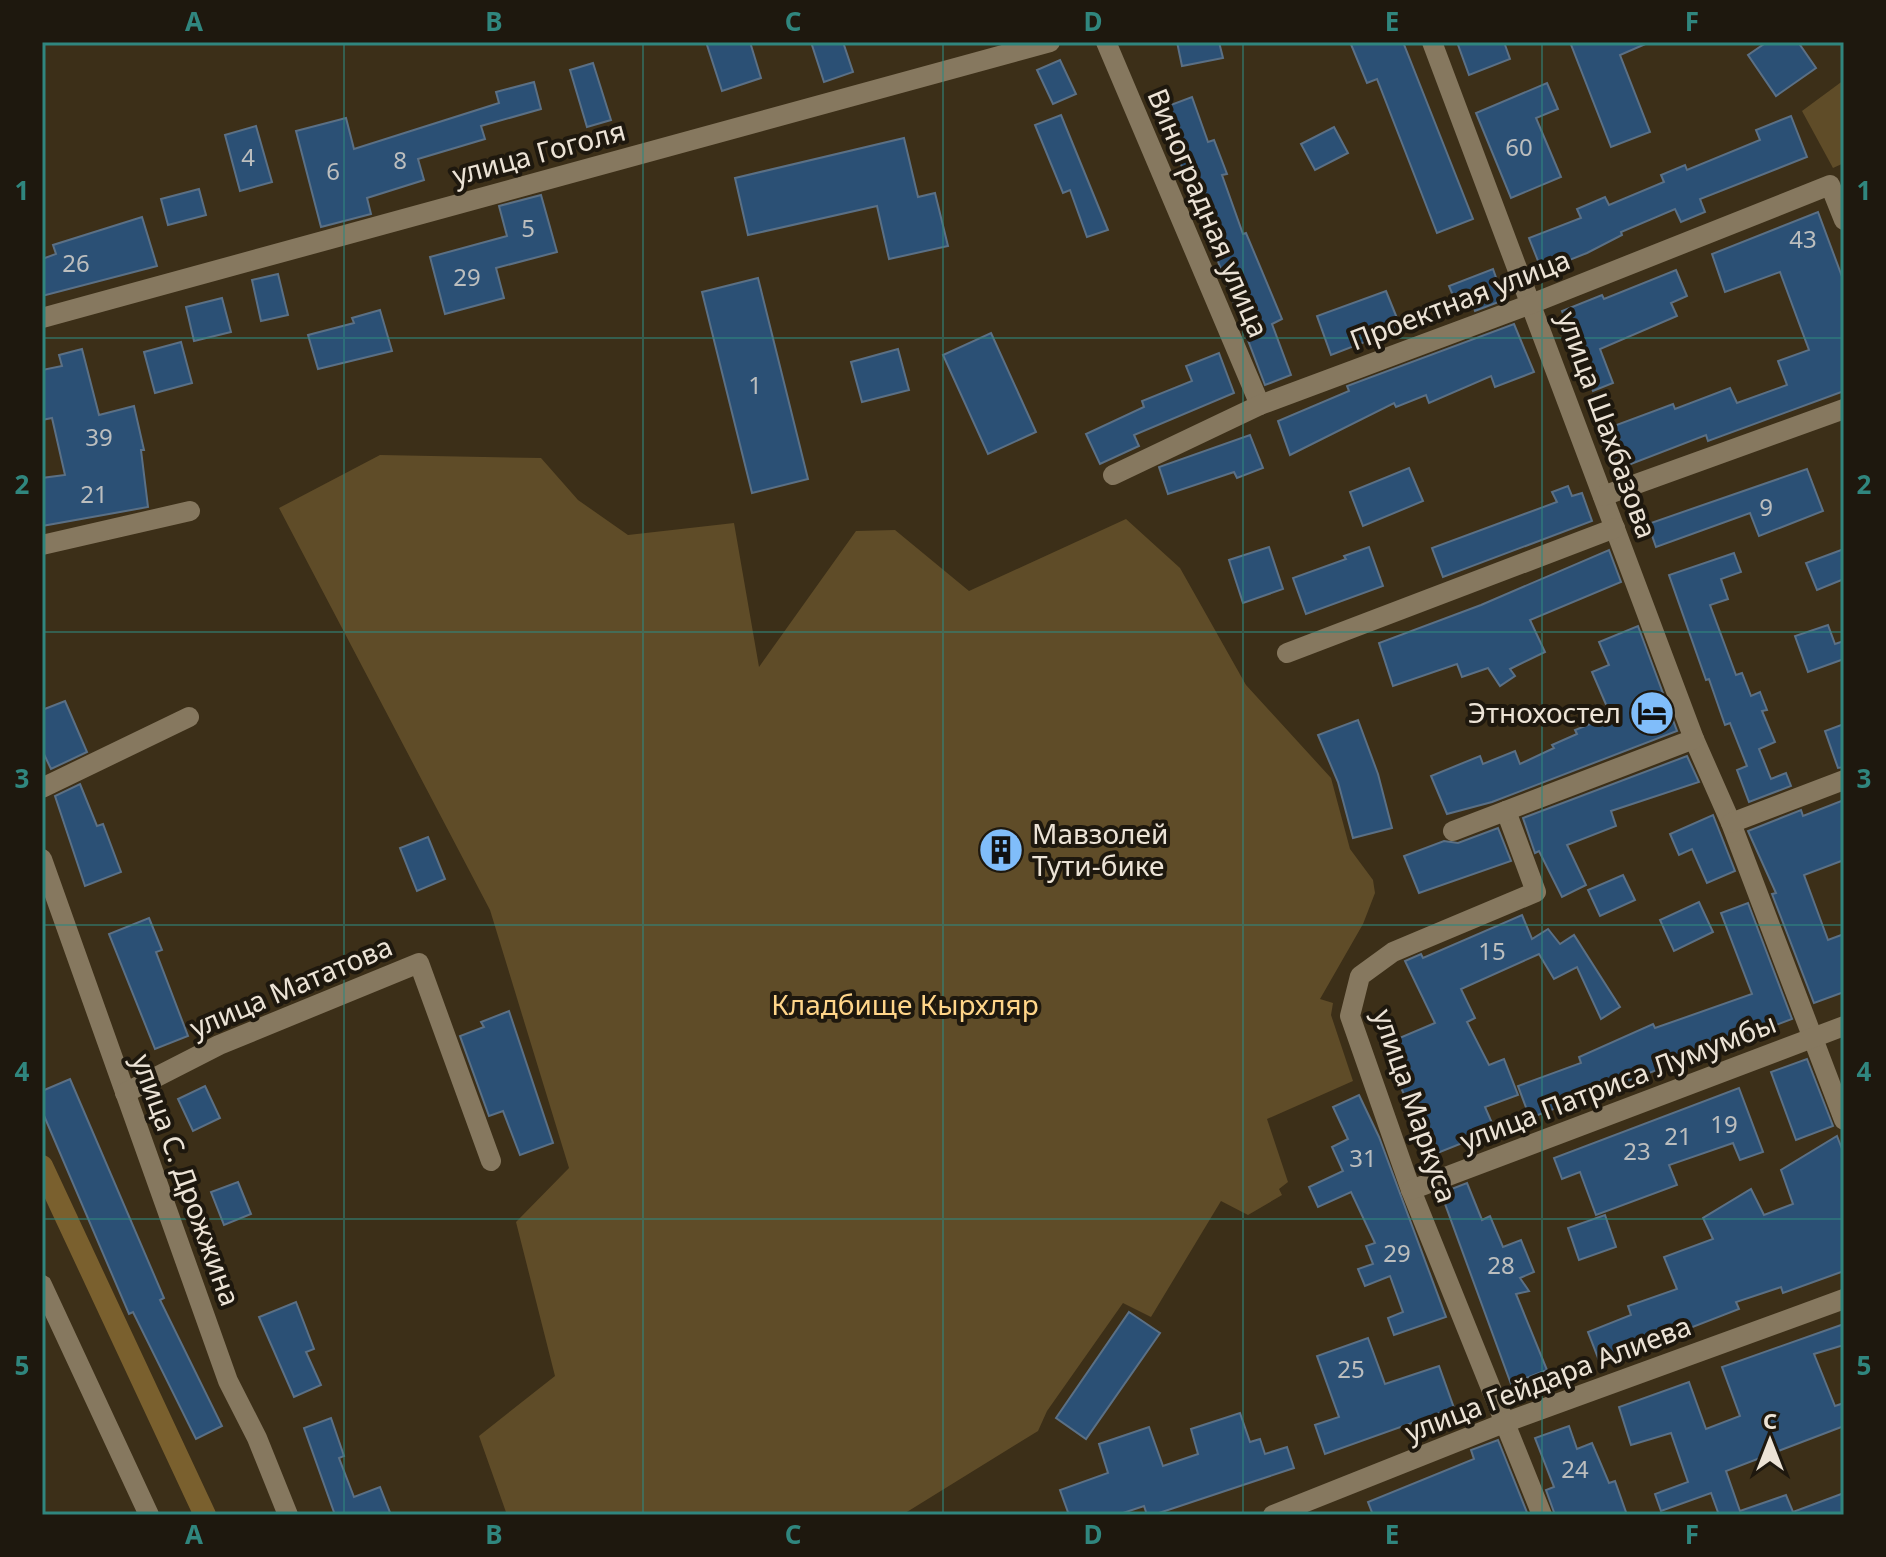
<svg xmlns="http://www.w3.org/2000/svg" width="1886" height="1557" viewBox="0 0 1886 1557" font-family="'Noto Sans',sans-serif">
<style>
.green{fill:#5f4c28}
.lines{fill:none;stroke-linecap:round;stroke-linejoin:round}
.canal{stroke:#7a602e;stroke-width:22}
.building{fill:#2b5075;stroke:#5b7085;stroke-width:2}
.minor{stroke:#86785f;stroke-width:20}
.grid{fill:none;stroke:#30867e;stroke-width:2;stroke-opacity:0.55}
.labels{text-anchor:middle;stroke-width:8;stroke-linejoin:round;paint-order:stroke}
.number-label{font-size:24px;fill:#bcbebe}
.street-label{font-size:28px;fill:#ece3d6;stroke:#1e180e}
.poi-label{font-size:28px;fill:#ece3d6;stroke:#1e180e;text-anchor:end}
.park-label{font-size:28px;fill:#ffd589;stroke:#1e180e}
.neatline{fill:none;stroke:#30867e;stroke-width:3}
.grid-label{font-size:26px;text-anchor:middle;font-weight:bold;fill:#30867e}
</style>
<rect width="100%" height="100%" fill="#3c2f18"/>
<g class="green">
<path d="M1844,80V163L1833,168L1802,111Z"/>
<path d="M380,455L541,458L578,500L628,535L734,523L759,667L856,531L895,530L969,591L1126,519L1180,568L1246,685L1331,778L1350,849L1373,880L1375,893L1363,924L1320,999L1333,1003L1331,1015L1353,1081L1267,1119L1288,1182L1279,1189L1282,1195L1248,1215L1221,1201L1151,1317L1123,1303L1047,1411L1038,1431L902,1515H507L479,1436L555,1376L516,1222L569,1168L490,910L279,508Z"/>
</g>
<g class="lines">
<path class="canal" d="M42,1166L205,1515"/>
</g>
<g class="building">
<path d="M706,42H750L761,78L722,91Z"/>
<path d="M811,42H843L853,72L824,82Z"/>
<path d="M1177,42H1219L1223,58L1182,66Z"/>
<path d="M1350,42H1403L1473,219L1437,233L1377,79L1367,83Z"/>
<path d="M1457,42H1504L1510,59L1469,75Z"/>
<path d="M1570,42H1650L1620,55L1650,132L1611,147Z"/>
<path d="M1767,42H1798L1816,68L1776,96L1748,55Z"/>
<path d="M1060,60L1076,94L1053,104L1037,70Z"/>
<path d="M593,63L611,120L587,127L570,70Z"/>
<path d="M534,82L541,109L481,126L485,139L418,159L424,180L367,198L371,214L321,227L296,131L346,118L354,149L499,103L496,92Z"/>
<path d="M1547,83L1558,109L1536,118L1561,177L1511,198L1476,113Z"/>
<path d="M1192,97L1208,142L1214,140L1227,174L1222,175L1243,234L1246,233L1282,319L1272,324L1291,375L1265,385L1160,109Z"/>
<path d="M1061,115L1108,230L1087,237L1070,190L1063,193L1035,125Z"/>
<path d="M1791,116L1807,157L1700,199L1705,212L1681,222L1675,209L1621,232L1622,235L1587,253L1542,271L1529,238L1581,218L1577,209L1605,197L1609,205L1664,182L1661,175L1685,165L1687,170L1760,140L1756,130Z"/>
<path d="M256,126L272,182L240,191L225,135Z"/>
<path d="M1334,127L1348,153L1315,170L1301,144Z"/>
<path d="M904,138L918,197L935,193L948,246L889,259L877,206L748,235L735,178Z"/>
<path d="M199,189L206,215L168,225L161,199Z"/>
<path d="M541,195L557,252L496,268L504,298L445,314L430,257L507,236L499,206Z"/>
<path d="M1818,212L1844,282V391L1708,441L1706,435L1618,469L1603,430L1673,404L1675,409L1730,388L1737,403L1787,385L1778,361L1809,350L1780,272L1725,292L1712,254Z"/>
<path d="M142,217L157,266L42,296V259L56,254L53,245Z"/>
<path d="M1493,269L1504,300L1475,311L1473,305L1459,310L1449,286Z"/>
<path d="M1676,270L1687,296L1671,303L1677,316L1600,349L1613,383L1593,391L1562,311L1602,295L1604,299Z"/>
<path d="M278,274L288,315L261,321L252,280Z"/>
<path d="M758,278L808,479L752,493L702,292Z"/>
<path d="M1386,291L1401,328L1331,355L1317,316Z"/>
<path d="M222,298L231,332L194,341L186,307Z"/>
<path d="M380,310L392,351L318,369L308,335L354,323L352,318Z"/>
<path d="M1514,324L1534,372L1495,387L1491,376L1429,403L1426,395L1396,407L1394,403L1290,455L1278,421L1349,391L1347,386Z"/>
<path d="M991,333L1036,432L988,454L943,355Z"/>
<path d="M181,342L192,383L155,393L144,352Z"/>
<path d="M82,349L99,415L134,406L144,450H141L148,507L42,526V478L65,475L52,418L42,420V370L62,366L59,355Z"/>
<path d="M898,349L909,390L862,402L851,362Z"/>
<path d="M1219,353L1234,393L1134,435L1139,446L1100,464L1086,434L1144,407L1142,401L1192,381L1186,366Z"/>
<path d="M1250,435L1263,468L1237,478L1234,472L1168,494L1159,467Z"/>
<path d="M1409,468L1423,501L1363,526L1350,492Z"/>
<path d="M1807,469L1823,511L1759,536L1750,513L1656,547L1648,524Z"/>
<path d="M1568,486L1572,496L1582,493L1592,521L1443,577L1432,548L1557,502L1552,492Z"/>
<path d="M1269,547L1283,589L1243,603L1229,560Z"/>
<path d="M1369,547L1383,586L1306,614L1293,578L1346,559L1344,556Z"/>
<path d="M1844,549V579L1817,590L1806,563Z"/>
<path d="M1609,550L1621,582L1530,620L1545,652L1510,669L1515,676L1500,686L1488,668L1462,677L1457,664L1393,686L1379,643L1481,605Z"/>
<path d="M1734,553L1741,572L1721,579L1728,599L1710,605L1736,675L1742,673L1751,696L1760,692L1767,710L1762,711L1775,742L1759,749L1771,779L1786,773L1791,786L1749,802L1737,770L1747,766L1730,723L1725,725L1709,679L1706,680L1669,575Z"/>
<path d="M1828,625L1835,644L1844,641V659L1808,672L1795,636Z"/>
<path d="M1638,626L1677,731L1492,802L1447,814L1431,776L1480,756L1483,764L1515,751L1520,764L1554,748L1552,745L1577,734L1575,730L1611,716L1592,672L1609,665L1599,642Z"/>
<path d="M65,701L87,752L51,769L42,750V710Z"/>
<path d="M1358,720L1378,774L1392,828L1353,838L1338,782L1318,735Z"/>
<path d="M1844,724V767L1838,768L1825,731Z"/>
<path d="M1687,756L1699,782L1611,811L1616,826L1567,845L1586,885L1562,897L1539,851L1535,853L1523,818Z"/>
<path d="M80,784L97,826L103,824L121,872L85,886L55,796Z"/>
<path d="M1844,800V860L1804,875L1828,940L1844,934V992L1814,1003L1772,894L1776,893L1748,831L1801,810L1803,816Z"/>
<path d="M1713,815L1735,871L1707,883L1692,849L1679,855L1670,834Z"/>
<path d="M1498,828L1511,861L1419,893L1404,856L1444,841L1458,843Z"/>
<circle cx="1001" cy="850" r="18"/>
<path d="M428,837L445,879L417,891L400,848Z"/>
<path d="M1623,875L1635,900L1600,916L1588,890Z"/>
<path d="M1699,902L1713,932L1674,951L1660,920Z"/>
<path d="M1748,903L1792,1019L1530,1118L1518,1086L1581,1063L1579,1057L1653,1024L1655,1028L1752,994L1721,913Z"/>
<path d="M1522,915L1532,939L1548,929L1560,944L1574,935L1620,1007L1601,1019L1577,967L1554,979L1539,954L1461,989L1475,1018L1467,1022L1489,1065L1504,1059L1518,1095L1485,1107L1495,1130L1430,1156L1383,1045L1435,1023L1405,961L1421,954L1423,958Z"/>
<path d="M149,918L162,950L156,952L188,1036L155,1049L109,934Z"/>
<path d="M509,1011L553,1143L520,1155L503,1111L489,1116L460,1036L484,1027L481,1022Z"/>
<path d="M1807,1059L1833,1126L1796,1140L1771,1072Z"/>
<path d="M70,1079L164,1298L160,1300L222,1426L196,1439L133,1312L129,1314L42,1111V1091Z"/>
<path d="M205,1086L220,1118L193,1131L178,1099Z"/>
<path d="M1739,1088L1763,1152L1740,1160L1733,1143L1669,1165L1677,1185L1596,1215L1580,1172L1562,1179L1554,1158Z"/>
<path d="M1359,1095L1379,1137L1446,1317L1394,1335L1388,1318L1403,1312L1390,1276L1365,1286L1358,1269L1373,1264L1366,1246L1375,1243L1351,1192L1318,1207L1309,1187L1343,1171L1332,1147L1348,1139L1333,1107Z"/>
<path d="M1837,1136L1844,1154V1271L1783,1293L1781,1287L1736,1302L1739,1309L1600,1363L1588,1332L1631,1315L1628,1306L1677,1289L1664,1257L1713,1239L1703,1218L1751,1189L1764,1215L1793,1204L1781,1170Z"/>
<path d="M238,1182L251,1214L224,1225L211,1192Z"/>
<path d="M1467,1183L1482,1220L1490,1216L1503,1247L1521,1240L1534,1272L1520,1278L1529,1291L1516,1294L1547,1370L1511,1384L1441,1193Z"/>
<path d="M1605,1215L1616,1247L1579,1260L1568,1228Z"/>
<path d="M296,1302L314,1349L306,1352L321,1385L294,1397L259,1317Z"/>
<path d="M1129,1312L1160,1333L1086,1439L1056,1418Z"/>
<path d="M1844,1324V1345L1814,1354L1835,1406L1844,1403V1426L1726,1471L1740,1511L1786,1495L1793,1512L1844,1493V1515H1719L1711,1493L1661,1511L1655,1494L1688,1482L1671,1433L1631,1445L1619,1407L1689,1382L1706,1429L1740,1416L1722,1367Z"/>
<path d="M1368,1338L1385,1384L1439,1366L1454,1408L1325,1454L1315,1425L1339,1417L1317,1356Z"/>
<path d="M1240,1413L1250,1442L1260,1439L1265,1454L1287,1447L1294,1468L1153,1515H1147L1144,1506L1117,1515H1069L1060,1490L1108,1473L1099,1444L1149,1427L1163,1466L1198,1454L1191,1429Z"/>
<path d="M331,1418L344,1456L339,1458L354,1497L380,1487L391,1515H335L304,1428Z"/>
<path d="M1569,1426L1577,1449L1592,1443L1609,1483L1615,1481L1627,1515H1555L1546,1490L1554,1487L1535,1438Z"/>
<path d="M1498,1440L1528,1515H1373L1368,1502L1474,1459L1471,1450Z"/>
</g>
<g class="lines">
<g class="minor">
<path d="M1106,42L1260,405"/>
<path d="M1432,42L1694,739L1731,823L1844,1120"/>
<path d="M42,318L1050,42"/>
<path d="M1113,475L1260,405L1531,304L1830,185L1844,220"/>
<path d="M1603,496L1844,409"/>
<path d="M42,545L190,511"/>
<path d="M1287,653L1615,528"/>
<path d="M42,788L189,717"/>
<path d="M1506,811L1536,892L1393,952L1360,976L1350,1016L1411,1190L1542,1515"/>
<path d="M1731,823L1844,780"/>
<path d="M1453,831L1694,739"/>
<path d="M42,859L228,1381L257,1438L288,1515"/>
<path d="M125,1093L219,1045L419,963L491,1161"/>
<path d="M1411,1190L1844,1026"/>
<path d="M42,1285L149,1515"/>
<path d="M1273,1515L1504,1423L1844,1299"/>
</g>
</g>
<path class="grid" d="M344,42V1515M643,42V1515M943,42V1515M1243,42V1515M1542,42V1515M42,338H1844M42,632H1844M42,925H1844M42,1219H1844"/>
<defs>
<g id="hotel-disc" transform="scale(2.3)"><circle r="9.5" fill="#80bdfa" stroke="#1e180e"/><path d="M-6-4.5h1.5V1H6V5H4.5V3h-9V5H-6ZM-4 0a1.8 1.8 0 1 1 3.6 0ZM.5 0V-2.5h3Q6-2.5 6 0Z" fill="#111"/></g>
<g id="building-disc" transform="scale(2.3)"><circle r="9.5" fill="#80bdfa" stroke="#1e180e"/><path d="M-4-6H4V6H1V3H-1V6H-4ZM-2.5-4.3h1.7v1.8h-1.7ZM.8-4.3h1.7v1.8H.8ZM-2.5-1h1.7V.8h-1.7ZM.8-1h1.7V.8H.8Z" fill="#111"/></g>
</defs>
<g fill-rule="evenodd">
<use href="#hotel-disc" x="1652" y="713"/>
<use href="#building-disc" x="1001" y="850"/>
</g>
<g class="labels">
<g class="number-label">
<text x="1519" y="156">60</text>
<text x="248" y="166">4</text>
<text x="400" y="169">8</text>
<text x="333" y="180">6</text>
<text x="528" y="237">5</text>
<text x="1803" y="248">43</text>
<text x="76" y="272">26</text>
<text x="467" y="286">29</text>
<text x="755" y="394">1</text>
<text x="99" y="446">39</text>
<text x="94" y="503">21</text>
<text x="1766" y="516">9</text>
<text x="1492" y="960">15</text>
<text x="1724" y="1133">19</text>
<text x="1678" y="1145">21</text>
<text x="1637" y="1160">23</text>
<text x="1363" y="1167">31</text>
<text x="1397" y="1262">29</text>
<text x="1501" y="1274">28</text>
<text x="1351" y="1378">25</text>
<text x="1575" y="1478">24</text>
</g>
<g class="street-label">
<text transform="translate(539 153) rotate(-15)" y="10">улица Гоголя</text>
<text transform="translate(1208 213) rotate(67)" y="10">Виноградная улица</text>
<text transform="translate(1460 300) rotate(-21)" y="10">Проектная улица</text>
<text transform="translate(1607 425) rotate(70)" y="10">улица Шахбазова</text>
<text transform="translate(291 987) rotate(-23)" y="10">улица Мататова</text>
<text transform="translate(1618 1082) rotate(-21)" y="10">улица Патриса Лумумбы</text>
<text transform="translate(1415 1106) rotate(71)" y="10">улица Маркуса</text>
<text transform="translate(186 1180) rotate(70)" y="10">улица С. Дрожжина</text>
<text transform="translate(1548 1379) rotate(-21)" y="10">улица Гейдара Алиева</text>
</g>
<g class="poi-label">
<text x="1621" y="723">Этнохостел</text>
<text x="1032" y="844" text-anchor="start">Мавзолей<tspan x="1032" dy="32">Тути-бике</tspan></text>
</g>
<g class="park-label">
<text x="905" y="1015">Кладбище Кырхляр</text>
</g>
</g>
<rect width="1886" height="1557" fill="none" stroke="#1e180e" stroke-width="88"/>
<g transform="translate(1770 1441)" stroke="#1e180e" stroke-width="6" paint-order="stroke">
<path d="M0-6L14 30L0 20L-14 30Z" fill="#ece3d6"/>
<text y="-12" font-size="22" font-weight="bold" text-anchor="middle" fill="#ece3d6">С</text>
</g>
<rect x="44" y="44" width="1798" height="1469" class="neatline"/>
<g class="grid-label">
<text x="194" y="31">A</text>
<text x="494" y="31">B</text>
<text x="793" y="31">C</text>
<text x="1093" y="31">D</text>
<text x="1392" y="31">E</text>
<text x="1692" y="31">F</text>
<text x="22" y="200">1</text>
<text x="1864" y="200">1</text>
<text x="22" y="494">2</text>
<text x="1864" y="494">2</text>
<text x="22" y="788">3</text>
<text x="1864" y="788">3</text>
<text x="22" y="1081">4</text>
<text x="1864" y="1081">4</text>
<text x="22" y="1375">5</text>
<text x="1864" y="1375">5</text>
<text x="194" y="1544">A</text>
<text x="494" y="1544">B</text>
<text x="793" y="1544">C</text>
<text x="1093" y="1544">D</text>
<text x="1392" y="1544">E</text>
<text x="1692" y="1544">F</text>
</g>
</svg>
